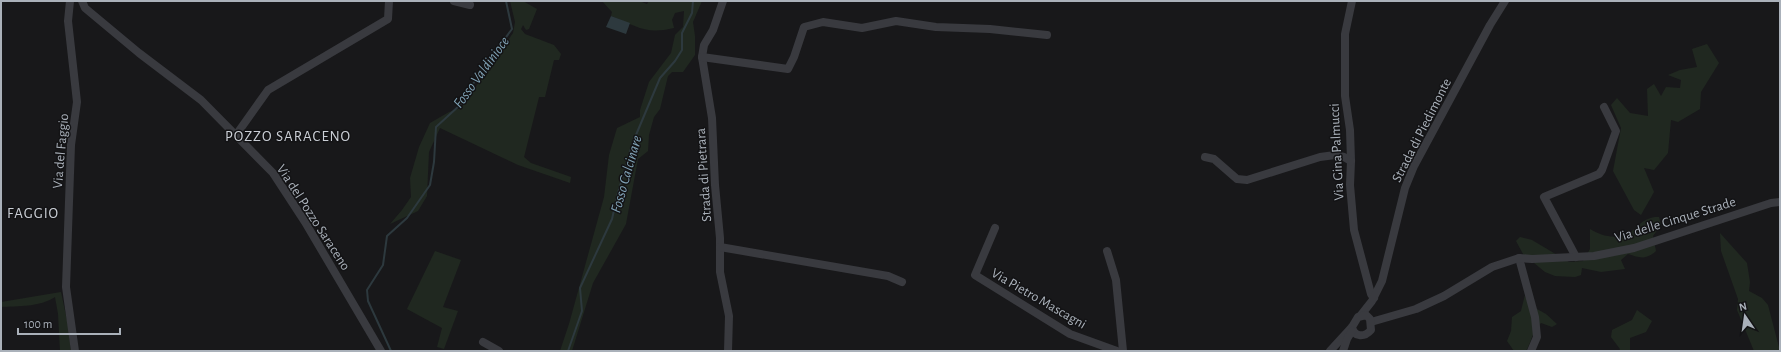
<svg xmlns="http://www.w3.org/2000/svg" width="1781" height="352" viewBox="0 0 1781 352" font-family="'Alegreya Sans',sans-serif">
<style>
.green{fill:#202820}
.water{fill:#2d393e}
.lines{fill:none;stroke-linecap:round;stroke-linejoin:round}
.stream{stroke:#2d393e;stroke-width:2}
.minor{stroke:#393a3f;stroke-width:8}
.labels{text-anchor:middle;stroke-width:3;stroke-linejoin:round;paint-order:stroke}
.street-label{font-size:14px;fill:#aab1ba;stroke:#131315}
.water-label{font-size:15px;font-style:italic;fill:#80a2b5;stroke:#131315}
.neighbourhood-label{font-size:15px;letter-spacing:1px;fill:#cbcfd6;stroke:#131315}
</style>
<rect width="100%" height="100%" fill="#18181a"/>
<g class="green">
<path d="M510,1H523L537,9L529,29L526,30L523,25L521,29L525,34L554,45L561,54L559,60H554L545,97H539L524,157L531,163L571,177L570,183L518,165L440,128L429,152L427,196L418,211L390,224L402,210L411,197L410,178L419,147L430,123L449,112L461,108L513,33L515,22Z"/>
<path d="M602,1H639L647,4L649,1H702L693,22L695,36V55L683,72H672L668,76L660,109L654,117L649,135L648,151L638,159L626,224L593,283L572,351H560L569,324L604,197L609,155L617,128L640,117V110L649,82L671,53L675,35L683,27L684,11L675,13L672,20L674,28C645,35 637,26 611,16L612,12Z"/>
<path d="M1707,44L1719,63L1701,92L1700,109L1678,122L1671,120L1668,153L1654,170L1644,168L1654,192L1641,215L1634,210L1613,171L1621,128L1611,105L1617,98L1630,113L1648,116L1647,89L1654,84L1661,96L1666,87L1680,88L1681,80L1668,75L1680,70L1697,67L1692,49Z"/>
<path d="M1655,217H1659L1661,225L1653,236L1656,251C1646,260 1640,258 1628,254L1621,260L1625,269L1601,272L1582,268L1581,275L1575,277L1555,276L1545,272L1523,254L1516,241L1520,237L1532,240L1569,262L1583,261L1590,249V229C1601,236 1616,240 1629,233C1640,226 1640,220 1655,217Z"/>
<path d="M1720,233L1747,263L1750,282L1749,291L1762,298L1768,305L1780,351H1754L1737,310L1738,299L1721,251Z"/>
<path d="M435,251L461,260L443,307L458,311L444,349L437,347L442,328L407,309Z"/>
<path d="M61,292L68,325L71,351H60L58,314L55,297C40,307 18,306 1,307V302Z"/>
<path d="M1525,295L1528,304L1546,314L1557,324L1552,327L1541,323C1532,331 1532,341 1526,351H1514L1507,341L1511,331L1512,317L1521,311Z"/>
<path d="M1637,310L1652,321L1646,332L1630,338V351H1619L1620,349L1611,337L1612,330L1632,320Z"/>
</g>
<path class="water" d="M611,16L630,23L626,34L606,27Z"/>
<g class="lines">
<g class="stream">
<path d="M391,351L368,301L367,290L383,265L387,236L407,218L430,185L434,162L436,127L460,105L481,71L512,29L506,1"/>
<path d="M568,351L582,311L580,288L612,219L618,193L633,142L660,78L675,61L682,50V33L692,13L693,1"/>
</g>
<g class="minor">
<path d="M70,1L68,21L77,102L71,145L66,287L75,351"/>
<path d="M82,1L85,8L139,53L201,100L273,173L305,222L381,351"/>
<path d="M454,1L470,5"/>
<path d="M723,1L713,30L704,45L702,57L712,118L715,185L720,238V272L729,316L728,351"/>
<path d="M1352,1L1345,34V96L1350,130L1351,161L1350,185L1354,230L1371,294L1374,298"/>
<path d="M702,57L788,69L794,57L804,27L823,22L862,28L896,21L936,27L990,29L1047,35"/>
<path d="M236,135L268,90L388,19L389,1"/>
<path d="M1205,157L1214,159L1237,179L1247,180L1320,157L1335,155L1344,157L1351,161"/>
<path d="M995,228L975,275L1070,334L1117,351"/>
<path d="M720,247L888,276L902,282"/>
<path d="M1107,251L1116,280L1123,351"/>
<path d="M1576,257L1544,197L1599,174L1602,170L1616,131L1604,107"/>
<path d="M1519,258L1535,317L1537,337L1531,351"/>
<path d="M1361,315L1372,301L1382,281L1405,188L1414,166L1490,25L1505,1"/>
<path d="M1371,322L1416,309L1444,296L1492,267L1519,258L1532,259L1594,256L1634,248L1771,203L1780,202"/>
<path d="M483,342L499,351"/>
<path d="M1330,351L1352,327L1358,317L1366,315L1370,319L1371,330C1365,337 1354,338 1352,327"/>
<path d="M1343,351L1347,339L1352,331"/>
</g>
</g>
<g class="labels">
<g class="street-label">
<text transform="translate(1421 130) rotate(-63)" y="5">Strada di Piedimonte</text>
<text transform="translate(60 151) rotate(-85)" y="5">Via del Faggio</text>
<text transform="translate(1336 152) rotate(-93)" y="5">Via Gina Palmucci</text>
<text transform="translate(703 175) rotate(-94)" y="5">Strada di Pietrara</text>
<text transform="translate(314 217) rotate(57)" y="5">Via del Pozzo Saraceno</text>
<text transform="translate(1675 219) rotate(-17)" y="5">Via delle Cinque Strade</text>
<text transform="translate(1039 298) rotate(30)" y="5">Via Pietro Mascagni</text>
</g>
<g class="water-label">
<text transform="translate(481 72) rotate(-54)" y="5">Fosso Valdinioce</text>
<text transform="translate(626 174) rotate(-74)" y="5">Fosso Calcinare</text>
</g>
<g class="neighbourhood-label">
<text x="288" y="141">POZZO SARACENO</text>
<text x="33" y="218">FAGGIO</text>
</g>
</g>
<rect width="1781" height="352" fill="none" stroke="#aab1ba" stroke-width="4"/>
<g transform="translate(1745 316) rotate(347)" stroke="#131315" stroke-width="3" paint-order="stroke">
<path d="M0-3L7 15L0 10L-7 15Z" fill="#aab1ba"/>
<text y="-6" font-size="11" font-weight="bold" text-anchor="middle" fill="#aab1ba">N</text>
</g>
<path d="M18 328v6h102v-6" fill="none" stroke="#aab1ba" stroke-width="2"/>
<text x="24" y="328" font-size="12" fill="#aab1ba" stroke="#131315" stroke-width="3" paint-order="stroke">100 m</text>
</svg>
